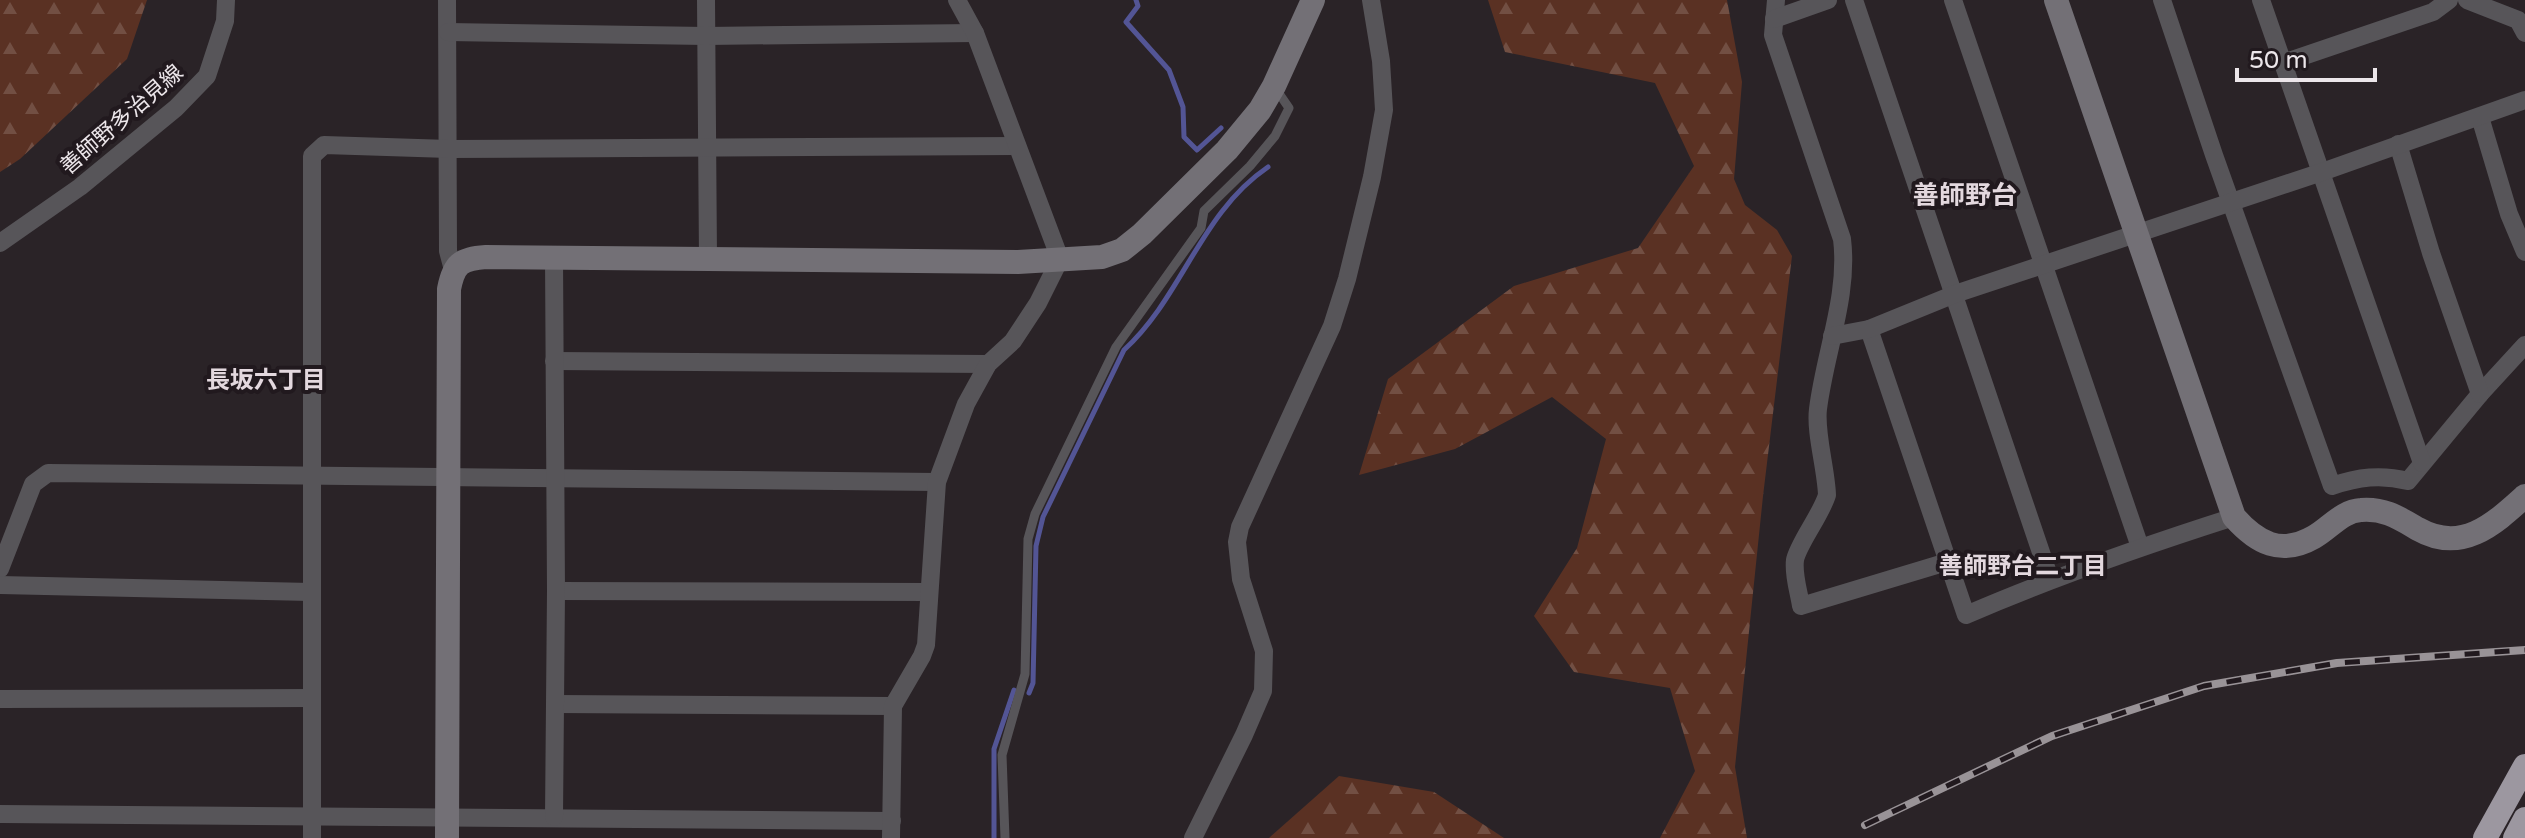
<svg xmlns="http://www.w3.org/2000/svg" width="2525" height="838" viewBox="0 0 2525 838" font-family="'Varela Round','Noto Sans JP',sans-serif">
<style>
.forest{fill:url(#forest-firs)}
.lines{fill:none;stroke-linecap:round;stroke-linejoin:round}
.stream{stroke:#535595;stroke-width:5}
.lane{stroke:#575559;stroke-width:9}
.street{stroke:#575559;stroke-width:18}
.secondary{stroke:#737076;stroke-width:24}
.highway{stroke:#9c97a0;stroke-width:24}
.rail-casing{stroke:#999397;stroke-width:8}
.rail{stroke:#21191e;stroke-width:5;stroke-dasharray:15;stroke-linecap:butt}
.labels{text-anchor:middle;stroke-width:8;stroke-linejoin:round;paint-order:stroke}
.street-label{font-size:22px;fill:#ece6ea;stroke:#21191e}
.neighbourhood-label{font-size:24px;font-weight:bold;fill:#e3d8de;stroke:#21191e}
.quarter-label{font-size:26px;font-weight:bold;fill:#e3d8de;stroke:#21191e}
</style>
<defs>
<pattern id="forest-firs" width="22" height="20" patternUnits="userSpaceOnUse" patternTransform="scale(2)"><rect width="22" height="20" fill="#5a3123"/><path d="M5 1l3.5 6h-7zM16 11l3.5 6h-7z" fill="#724f43"/></pattern>
</defs>
<rect width="100%" height="100%" fill="#2a2327"/>
<g class="forest">
<path d="M0,0H147L127,59L20,159L0,172Z"/>
<path d="M1488,0H1727L1742,82L1734,179L1745,205L1777,230L1792,256L1763,496L1735,767L1747,838H1660L1695,771L1670,688L1574,672L1534,616L1577,548L1606,439L1552,397L1455,449L1359,475L1388,379L1514,286L1638,248L1694,166L1655,83L1505,52Z"/>
<path d="M1339,776L1434,792L1504,838H1269Z"/>
</g>
<g class="lines">
<g class="stream">
<path d="M1136,0L1138,6L1126,22L1169,70L1183,107L1184,137L1197,150L1221,128"/>
<path d="M1029,693L1033,683L1036,546L1043,517L1124,350C1183,296 1200,213 1268,167"/>
<path d="M994,838V749L1014,690"/>
</g>
<path class="lane" d="M1005,838L1002,755L1025,674L1028,539L1035,514L1116,347L1201,228L1204,211L1250,166L1275,136L1289,108L1276,89"/>
<g class="street">
<path d="M447,0L448,251L453,270"/>
<path d="M706,0L708,258"/>
<path d="M1776,0L1773,35L1842,239C1849,296 1825,352 1818,409C1815,433 1826,468 1827,495C1821,515 1798,544 1795,560C1793,575 1799,592 1801,606L1947,562"/>
<path d="M1854,0L2050,579"/>
<path d="M1953,0L2140,547"/>
<path d="M2162,0L2214,155L2332,486C2358,477 2381,474 2408,481L2480,394L2525,345"/>
<path d="M2261,0L2422,463"/>
<path d="M2467,0L2518,20L2525,33"/>
<path d="M1774,19L1828,0"/>
<path d="M448,32L706,36L975,33"/>
<path d="M2283,63L2433,12L2449,0"/>
<path d="M2480,117L2509,214L2525,252"/>
<path d="M2398,144L2431,253L2480,394"/>
<path d="M0,243L80,187L176,108L207,76L225,21L226,0"/>
<path d="M1869,329L1966,615C2054,577 2143,546 2234,517"/>
<path d="M1832,336L1869,329L1955,294L2322,172L2525,100"/>
<path d="M554,361L988,364"/>
<path d="M0,569L33,484L48,473L937,482"/>
<path d="M0,585L311,592"/>
<path d="M556,591L928,592"/>
<path d="M0,699L311,698"/>
<path d="M555,704L893,706"/>
<path d="M0,814L892,821"/>
<path d="M554,817L556,591L554,257"/>
<path d="M312,838V156L324,145L449,149L1017,146"/>
<path d="M891,838L893,706L922,656L926,645L937,482L966,404L988,364L1013,341L1038,303L1060,259L975,33L957,0"/>
<path d="M1193,838L1244,735L1263,691L1264,651L1241,579L1237,542L1240,527L1332,326L1347,279L1372,177L1384,110L1381,61L1371,0"/>
</g>
<g class="secondary">
<path d="M2056,0L2234,517C2257,543 2281,556 2314,537C2330,528 2342,511 2361,510C2384,508 2399,518 2418,529C2462,554 2494,524 2525,496"/>
<path d="M447,838L449,289C454,264 460,259 486,257L1018,262L1102,257L1122,250L1142,234L1227,150L1260,110L1274,86L1313,0"/>
</g>
<g class="highway">
<path d="M2485,838L2525,766"/>
<path d="M2515,838L2525,819"/>
</g>
<g class="rail-casing">
<path id="rail" d="M1865,825L2052,736L2204,686L2337,663L2525,650"/>
</g>
<use href="#rail" class="rail"/>
</g>
<g class="labels">
<g class="street-label">
<text transform="translate(121 119) rotate(-41)" y="8">善師野多治見線</text>
</g>
<g class="neighbourhood-label">
<text x="266" y="388">長坂六丁目</text>
<text x="2023" y="574">善師野台二丁目</text>
</g>
<g class="quarter-label">
<text x="1965" y="204">善師野台</text>
</g>
</g>
<path d="M2237 68v12h138v-12" fill="none" stroke="#ece6ea" stroke-width="4"/>
<text x="2249" y="68" font-size="24" fill="#ece6ea" stroke="#21191e" stroke-width="6" paint-order="stroke">50 m</text>
</svg>
